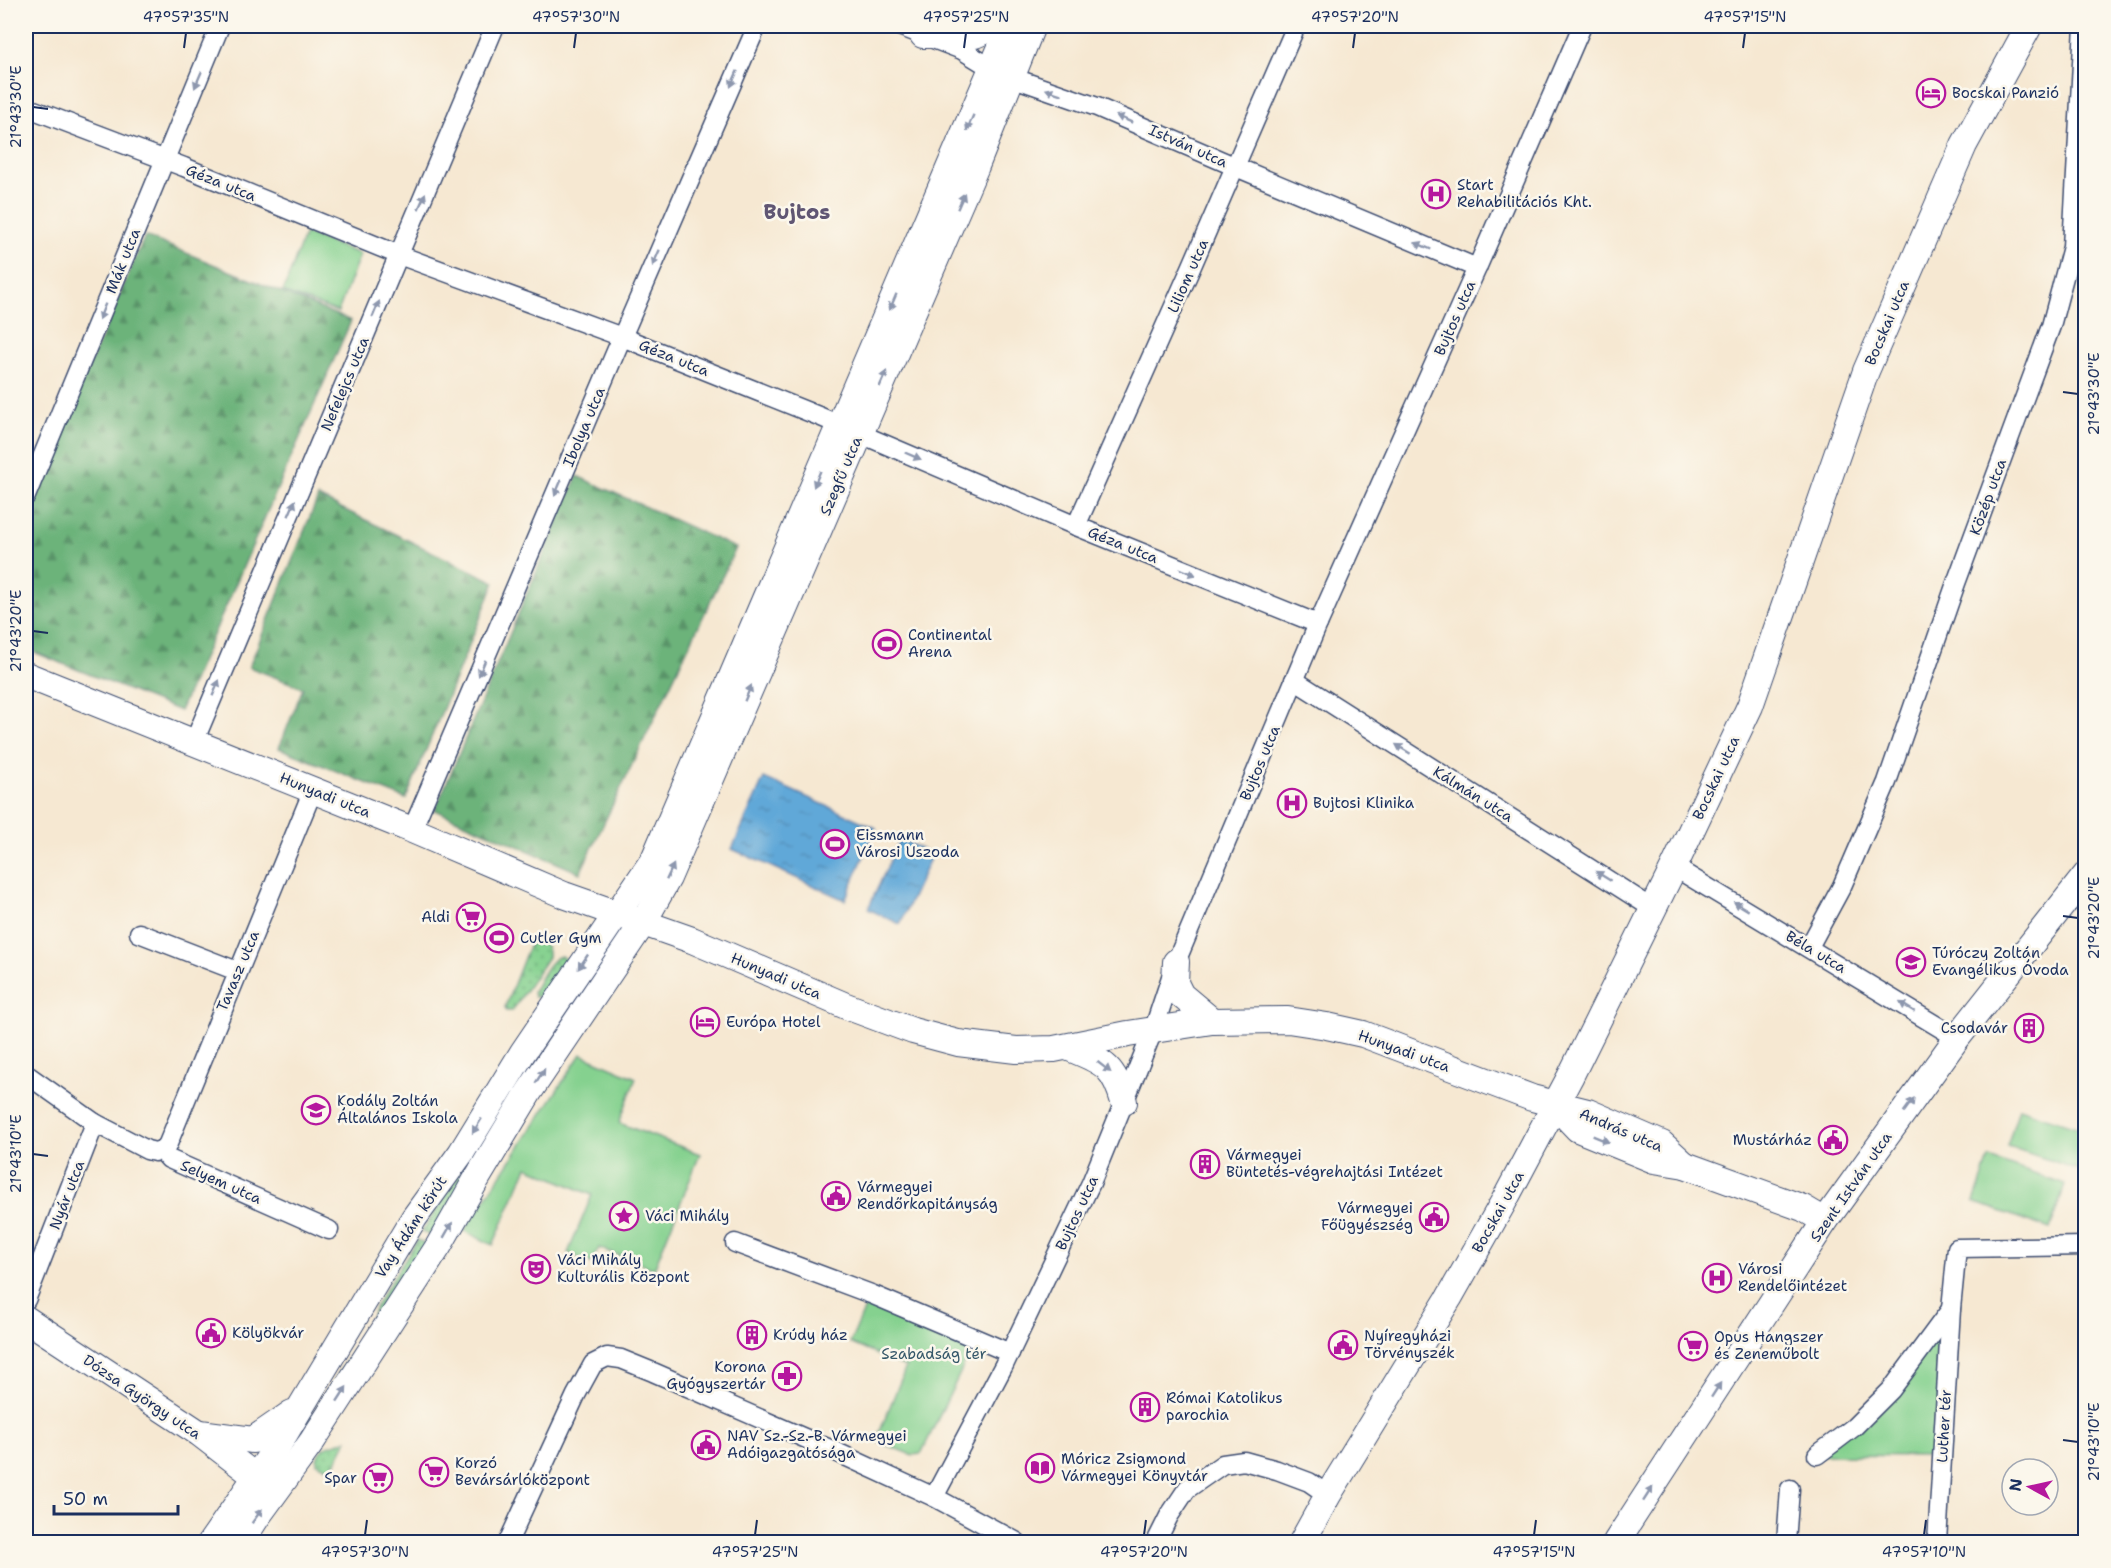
<svg xmlns="http://www.w3.org/2000/svg" width="2111" height="1568" viewBox="0 0 2111 1568" font-family="'Shantell Sans',sans-serif">
<style>
.grass{fill:url(#grass-dots);stroke:#508076;stroke-width:1.5}
.forest{fill:url(#forest-firs);stroke:#44716c;stroke-width:1.5}
.park{fill:#85d18f;stroke:#508076;stroke-width:1.5}
.water{fill:url(#water-ripples);stroke:#3e6c9b;stroke-width:1.5}
.lines{fill:none;stroke-linecap:round;stroke-linejoin:round}
.street-casing{stroke:#3c4b6f;stroke-width:21}
.secondary-casing{stroke:#3c4b6f;stroke-width:28}
.street{stroke:#fff;stroke-width:18}
.secondary{stroke:#fff;stroke-width:26}
.oneway{fill:#8d97ae}
.ticks{fill:none;stroke:#1b2f5e;stroke-width:2}
.labels{text-anchor:middle;stroke-width:5;stroke-linejoin:round;paint-order:stroke}
.poi-label{font-size:15px;fill:#1b2f5e;stroke:#fbf7ec;text-anchor:start}
.street-label{font-size:15px;fill:#1b2f5e;stroke:#fbf7ec}
.park-label{font-size:15px;fill:#36586a;stroke:#fbf7ec}
.district-label{font-size:21px;font-weight:bold;fill:#605673;stroke:#fbf7ec}
.neatline{fill:none;stroke:#1b2f5e;stroke-width:2}
.ticks-label{font-size:15px;text-anchor:middle;fill:#1b2f5e}
</style>
<defs>
<pattern id="grass-dots" width="8" height="8" patternUnits="userSpaceOnUse" patternTransform="scale(1.5)"><rect width="8" height="8" fill="#85d18f"/><path d="M2 2h.1M6 6h.1" fill="none" stroke="#6caa78" stroke-width="1.8" stroke-linecap="round"/></pattern>
<pattern id="forest-firs" width="22" height="20" patternUnits="userSpaceOnUse" patternTransform="scale(1.5)"><rect width="22" height="20" fill="#6cb37a"/><path d="M5 1l3.5 6h-7zM16 11l3.5 6h-7z" fill="#589267"/></pattern>
<pattern id="water-ripples" width="26" height="14" patternUnits="userSpaceOnUse" patternTransform="scale(1.5)"><rect width="26" height="14" fill="#61a8d8"/><path d="M2 4q2-2 4 0t4 0M15 11q2-2 4 0t4 0" fill="none" stroke="#4f89b2"/></pattern>
</defs>
<rect width="100%" height="100%" fill="#fbf7ec"/>
<filter id="ink" filterUnits="userSpaceOnUse"><feTurbulence type="fractalNoise" baseFrequency=".0167" numOctaves="2"/><feDisplacementMap in="SourceGraphic" scale="12" xChannelSelector="R" yChannelSelector="G"/><feConvolveMatrix kernelMatrix="1 2 1 2 8 2 1 2 1" color-interpolation-filters="sRGB"/></filter>
<filter id="wash" filterUnits="userSpaceOnUse"><feTurbulence type="fractalNoise" baseFrequency=".008" numOctaves="4" result="noise"/><feDisplacementMap in="SourceGraphic" scale="24" xChannelSelector="R" yChannelSelector="G"/><feGaussianBlur stdDeviation="1.35" result="paint"/><feColorMatrix in="noise" values="0 0 0 0 0 0 0 0 0 0 0 0 0 0 0 0 0 1.4 0 .05"/><feComposite in="paint" operator="in"/></filter>
<g filter="url(#wash)">
<rect width="100%" height="100%" fill="#f6e8d2"/>
<g class="grass">
<path d="M532,941C543,939 549,946 548,957L512,1011H506L505,1007L526,953Z"/>
<path d="M561,956L569,961C563,974 547,985 538,997H534L533,992C539,982 548,959 561,956Z"/>
<path d="M588,973L590,976L464,1173L461,1189L431,1236L422,1232Z"/>
<path d="M417,1240L425,1244L290,1457L286,1456L365,1333L377,1303Z"/>
<path d="M347,1440L332,1470L317,1463C316,1446 334,1444 347,1440Z"/>
</g>
<g class="forest">
<path d="M145,236L351,321L180,711L26,649V513Z"/>
<path d="M577,476L736,548L580,873L435,810Z"/>
<path d="M318,497L495,582L406,799L279,748L303,688L249,667Z"/>
</g>
<g class="park">
<path d="M305,233L360,254L338,312L283,292Z"/>
<path d="M581,1054L636,1078L619,1123L700,1154L654,1269L599,1248L591,1263L568,1253L592,1195L527,1167L493,1245L464,1231Z"/>
<path d="M2019,1108L2085,1130V1162L2082,1171L2007,1146Z"/>
<path d="M1989,1158L2065,1185L2050,1229L1974,1202Z"/>
<path d="M871,1294L977,1338L921,1454L912,1455L876,1441L906,1367L850,1343Z"/>
<path d="M1951,1309L1943,1456L1817,1455L1854,1427Z"/>
</g>
<g class="water">
<path d="M764,778L876,828L845,900L732,849Z"/>
<path d="M900,839L932,854L900,924L868,909Z"/>
</g>
</g>
<g filter="url(#ink)">
<g class="lines">
<g class="street-casing">
<g id="street">
<path d="M899,26L962,50L993,69L1011,77L1097,107L1236,167L1477,268"/>
<path d="M26,107L184,167L399,255L622,337L821,417L1076,526L1318,624"/>
<path d="M26,496L220,26"/>
<path d="M1076,526L1191,268L1296,26"/>
<path d="M1294,680L1652,908"/>
<path d="M194,742L495,26"/>
<path d="M412,830L622,337L757,26"/>
<path d="M1674,867L1957,1038"/>
<path d="M139,933L237,971"/>
<path d="M1809,947L1842,886L1887,782L1956,583L2051,326L2072,247L2084,26"/>
<path d="M26,1074L95,1123L147,1150L155,1152L161,1150"/>
<path d="M161,1150L167,1146L313,790"/>
<path d="M161,1150L169,1159L329,1230"/>
<path d="M735,1243L871,1294L1010,1353"/>
<path d="M26,1300L95,1123"/>
<path d="M1817,1455L1854,1427L1891,1390L1951,1309"/>
<path d="M934,1497L1004,1365L1091,1183L1153,1031L1176,962L1318,624L1477,268L1582,26"/>
<path d="M508,1542L576,1395L593,1364L607,1357L621,1359L653,1372L832,1450L934,1497L1017,1542"/>
<path d="M1156,1542L1169,1516L1187,1489L1223,1464L1244,1461L1277,1470L1309,1482L1328,1495"/>
<path d="M1786,1542L1790,1489"/>
<path d="M1937,1542L1951,1309L1957,1248L2086,1246"/>
</g>
</g>
<g class="secondary-casing">
<g id="secondary">
<path d="M923,35H975L996,26"/>
<path d="M26,675L412,830L564,895L692,940L846,1006L913,1031L958,1043L1016,1050L1054,1049L1128,1034L1212,1021L1288,1020L1327,1026L1363,1034L1532,1098L1588,1112L1662,1144L1685,1165"/>
<path d="M1176,962L1175,983L1181,995L1212,1021"/>
<path d="M1067,1047C1102,1062 1113,1063 1124,1102"/>
<path d="M1555,1105L1578,1129L1654,1160L1685,1165L1803,1208L1825,1221"/>
<path d="M26,1319L199,1433L269,1487"/>
<path d="M200,1433L253,1440L292,1413"/>
<path d="M211,1542L278,1445L414,1218L461,1153L523,1052L654,859L1010,26"/>
<path d="M241,1542L257,1517L311,1443L438,1247L476,1180L529,1092L643,923L668,878L976,166L1032,26"/>
<path d="M1302,1542L1328,1495L1449,1298L1503,1203L1570,1077L1674,867L1750,706L1866,371L1964,145L2029,26"/>
<path d="M1616,1542L1825,1221L1957,1038L2086,875"/>
</g>
</g>
<use href="#street" class="street"/>
<use href="#secondary" class="secondary"/>
</g>
<defs><path id="oneway-solid" d="M-6-.8H1V-3.2L6.5 0L1 3.2V.8H-6Z" transform="scale(1.5)"/></defs>
<g class="oneway">
<use href="#oneway-solid" transform="translate(734 79) rotate(114)"/>
<use href="#oneway-solid" transform="translate(198 80) rotate(113)"/>
<use href="#oneway-solid" transform="translate(1054 92) rotate(-161)"/>
<use href="#oneway-solid" transform="translate(1124 119) rotate(-156)"/>
<use href="#oneway-solid" transform="translate(970 123) rotate(113)"/>
<use href="#oneway-solid" transform="translate(422 201) rotate(-67)"/>
<use href="#oneway-solid" transform="translate(961 201) rotate(-66)"/>
<use href="#oneway-solid" transform="translate(1423 246) rotate(-157)"/>
<use href="#oneway-solid" transform="translate(656 258) rotate(114)"/>
<use href="#oneway-solid" transform="translate(893 302) rotate(113)"/>
<use href="#oneway-solid" transform="translate(376 309) rotate(-67)"/>
<use href="#oneway-solid" transform="translate(102 312) rotate(112)"/>
<use href="#oneway-solid" transform="translate(883 379) rotate(-66)"/>
<use href="#oneway-solid" transform="translate(913 456) rotate(23)"/>
<use href="#oneway-solid" transform="translate(817 479) rotate(113)"/>
<use href="#oneway-solid" transform="translate(558 488) rotate(113)"/>
<use href="#oneway-solid" transform="translate(292 508) rotate(-67)"/>
<use href="#oneway-solid" transform="translate(1188 572) rotate(22)"/>
<use href="#oneway-solid" transform="translate(482 668) rotate(113)"/>
<use href="#oneway-solid" transform="translate(216 688) rotate(-67)"/>
<use href="#oneway-solid" transform="translate(748 693) rotate(-67)"/>
<use href="#oneway-solid" transform="translate(1403 749) rotate(-148)"/>
<use href="#oneway-solid" transform="translate(670 872) rotate(-65)"/>
<use href="#oneway-solid" transform="translate(1603 876) rotate(-148)"/>
<use href="#oneway-solid" transform="translate(1741 906) rotate(-149)"/>
<use href="#oneway-solid" transform="translate(583 962) rotate(124)"/>
<use href="#oneway-solid" transform="translate(1907 1007) rotate(-148)"/>
<use href="#oneway-solid" transform="translate(1104 1067) rotate(38)"/>
<use href="#oneway-solid" transform="translate(540 1076) rotate(-57)"/>
<use href="#oneway-solid" transform="translate(1909 1105) rotate(-54)"/>
<use href="#oneway-solid" transform="translate(477 1126) rotate(122)"/>
<use href="#oneway-solid" transform="translate(1601 1139) rotate(22)"/>
<use href="#oneway-solid" transform="translate(448 1230) rotate(-60)"/>
<use href="#oneway-solid" transform="translate(1716 1390) rotate(-57)"/>
<use href="#oneway-solid" transform="translate(342 1394) rotate(-57)"/>
<use href="#oneway-solid" transform="translate(1648 1494) rotate(-57)"/>
<use href="#oneway-solid" transform="translate(257 1516) rotate(-54)"/>
</g>
</g>
<path class="ticks" d="M184,48L186,33M574,48L576,33M964,48L966,33M1353,48L1355,33M1743,48L1745,33M33,107L48,109M2063,392L2078,394M33,631L48,633M2063,916L2078,918M33,1154L48,1156M2063,1440L2078,1442M365,1535L367,1520M755,1535L757,1520M1144,1535L1146,1520M1534,1535L1536,1520M1924,1535L1926,1520"/>
<defs>
<g id="hotel-ring" transform="scale(1.5)"><circle r="9.5" fill="#fbf7ec" stroke="#b5179e" stroke-width="1.5"/><path d="M-6-4.5h1.5V1H6V5H4.5V3h-9V5H-6ZM-4 0a1.8 1.8 0 1 1 3.6 0ZM.5 0V-2.5h3Q6-2.5 6 0Z" fill="#b5179e"/></g>
<g id="hospital-ring" transform="scale(1.5)"><circle r="9.5" fill="#fbf7ec" stroke="#b5179e" stroke-width="1.5"/><path d="M-5-5h3v3.5h4V-5h3V5h-3V1.5h-4V5h-3Z" fill="#b5179e"/></g>
<g id="stadium-ring" transform="scale(1.5)"><circle r="9.5" fill="#fbf7ec" stroke="#b5179e" stroke-width="1.5"/><path d="M0-5a6.5 5 0 1 0 0 10a6.5 5 0 1 0 0-10ZM-3.5-1.8h7v3.6h-7Z" fill="#b5179e"/></g>
<g id="supermarket-ring" transform="scale(1.5)"><circle r="9.5" fill="#fbf7ec" stroke="#b5179e" stroke-width="1.5"/><path d="M-6-5.5h2.5l.6 2H6L4.5 2H-2.5L-4.4-4H-6ZM-1.5 3.2a1.3 1.3 0 1 0 .1 0ZM3 3.2a1.3 1.3 0 1 0 .1 0Z" fill="#b5179e"/></g>
<g id="school-ring" transform="scale(1.5)"><circle r="9.5" fill="#fbf7ec" stroke="#b5179e" stroke-width="1.5"/><path d="M0-5L7-2L0 1L-7-2ZM-4 1L0 2.5L4 1V4Q0 6-4 4Z" fill="#b5179e"/></g>
<g id="building-ring" transform="scale(1.5)"><circle r="9.5" fill="#fbf7ec" stroke="#b5179e" stroke-width="1.5"/><path d="M-4-6H4V6H1V3H-1V6H-4ZM-2.5-4.3h1.7v1.8h-1.7ZM.8-4.3h1.7v1.8H.8ZM-2.5-1h1.7V.8h-1.7ZM.8-1h1.7V.8H.8Z" fill="#b5179e"/></g>
<g id="civic-ring" transform="scale(1.5)"><circle r="9.5" fill="#fbf7ec" stroke="#b5179e" stroke-width="1.5"/><path d="M-.6-6.5H3V-4.5H.6V-3L4-1V1h2V6H-6V1h2V-1L-.6-3ZM-1.2 2.5V6h2.4V2.5Z" fill="#b5179e"/></g>
<g id="sight-ring" transform="scale(1.5)"><circle r="9.5" fill="#fbf7ec" stroke="#b5179e" stroke-width="1.5"/><path d="M0-6L1.8-2.2L6-1.7L2.9 1.2L3.7 5.4L0 3.3L-3.7 5.4L-2.9 1.2L-6-1.7L-1.8-2.2Z" fill="#b5179e"/></g>
<g id="theatre-ring" transform="scale(1.5)"><circle r="9.5" fill="#fbf7ec" stroke="#b5179e" stroke-width="1.5"/><path d="M-5-5.5Q0-4 5-5.5V0Q5 5 0 6Q-5 5-5 0ZM-3.3-2.5H-1v1.5H-3.3ZM1-2.5H3.3v1.5H1ZM-2.8 1Q0 5.5 2.8 1Z" fill="#b5179e"/></g>
<g id="pharmacy-ring" transform="scale(1.5)"><circle r="9.5" fill="#fbf7ec" stroke="#b5179e" stroke-width="1.5"/><path d="M-2-6h4v4h4v4h-4v4h-4v-4h-4v-4h4Z" fill="#b5179e"/></g>
<g id="library-ring" transform="scale(1.5)"><circle r="9.5" fill="#fbf7ec" stroke="#b5179e" stroke-width="1.5"/><path d="M-6-4Q-3-5.5-.7-3.5V5Q-3 3-6 4ZM6-4Q3-5.5 .7-3.5V5Q3 3 6 4Z" fill="#b5179e"/></g>
</defs>
<g fill-rule="evenodd">
<use href="#hotel-ring" x="1931" y="93"/>
<use href="#hospital-ring" x="1436" y="194"/>
<use href="#stadium-ring" x="887" y="644"/>
<use href="#hospital-ring" x="1292" y="803"/>
<use href="#stadium-ring" x="835" y="844"/>
<use href="#supermarket-ring" x="471" y="917"/>
<use href="#stadium-ring" x="499" y="938"/>
<use href="#school-ring" x="1911" y="962"/>
<use href="#hotel-ring" x="705" y="1022"/>
<use href="#building-ring" x="2029" y="1028"/>
<use href="#school-ring" x="316" y="1110"/>
<use href="#civic-ring" x="1833" y="1140"/>
<use href="#building-ring" x="1205" y="1164"/>
<use href="#civic-ring" x="836" y="1196"/>
<use href="#sight-ring" x="624" y="1216"/>
<use href="#civic-ring" x="1434" y="1217"/>
<use href="#theatre-ring" x="536" y="1269"/>
<use href="#hospital-ring" x="1717" y="1278"/>
<use href="#civic-ring" x="211" y="1333"/>
<use href="#building-ring" x="752" y="1335"/>
<use href="#civic-ring" x="1343" y="1345"/>
<use href="#supermarket-ring" x="1693" y="1346"/>
<use href="#pharmacy-ring" x="787" y="1376"/>
<use href="#building-ring" x="1145" y="1407"/>
<use href="#civic-ring" x="706" y="1445"/>
<use href="#library-ring" x="1040" y="1468"/>
<use href="#supermarket-ring" x="434" y="1472"/>
<use href="#supermarket-ring" x="378" y="1478"/>
</g>
<g class="labels">
<g class="poi-label">
<text x="1952" y="98">Bocskai Panzió</text>
<text x="1457" y="190">Start<tspan x="1457" dy="17">Rehabilitációs Kht.</tspan></text>
<text x="908" y="640">Continental<tspan x="908" dy="17">Arena</tspan></text>
<text x="1313" y="808">Bujtosi Klinika</text>
<text x="856" y="840">Eissmann<tspan x="856" dy="17">Városi Uszoda</tspan></text>
<text x="450" y="922" text-anchor="end">Aldi</text>
<text x="520" y="943">Cutler Gym</text>
<text x="1932" y="958">Túróczy Zoltán<tspan x="1932" dy="17">Evangélikus Óvoda</tspan></text>
<text x="726" y="1027">Európa Hotel</text>
<text x="2008" y="1033" text-anchor="end">Csodavár</text>
<text x="337" y="1106">Kodály Zoltán<tspan x="337" dy="17">Általános Iskola</tspan></text>
<text x="1812" y="1145" text-anchor="end">Mustárház</text>
<text x="1226" y="1160">Vármegyei<tspan x="1226" dy="17">Büntetés-végrehajtási Intézet</tspan></text>
<text x="857" y="1192">Vármegyei<tspan x="857" dy="17">Rendőrkapitányság</tspan></text>
<text x="1413" y="1213" text-anchor="end">Vármegyei<tspan x="1413" dy="17">Főügyészség</tspan></text>
<text x="645" y="1221">Váci Mihály</text>
<text x="557" y="1265">Váci Mihály<tspan x="557" dy="17">Kulturális Központ</tspan></text>
<text x="1738" y="1274">Városi<tspan x="1738" dy="17">Rendelőintézet</tspan></text>
<text x="232" y="1338">Kölyökvár</text>
<text x="773" y="1340">Krúdy ház</text>
<text x="1364" y="1341">Nyíregyházi<tspan x="1364" dy="17">Törvényszék</tspan></text>
<text x="1714" y="1342">Opus Hangszer<tspan x="1714" dy="17">és Zeneműbolt</tspan></text>
<text x="766" y="1372" text-anchor="end">Korona<tspan x="766" dy="17">Gyógyszertár</tspan></text>
<text x="1166" y="1403">Római Katolikus<tspan x="1166" dy="17">parochia</tspan></text>
<text x="727" y="1441">NAV Sz.-Sz.-B. Vármegyei<tspan x="727" dy="17">Adóigazgatósága</tspan></text>
<text x="1061" y="1464">Móricz Zsigmond<tspan x="1061" dy="17">Vármegyei Könyvtár</tspan></text>
<text x="455" y="1468">Korzó<tspan x="455" dy="17">Bevársárlóközpont</tspan></text>
<text x="357" y="1483" text-anchor="end">Spar</text>
</g>
<g class="street-label">
<text transform="translate(1188 146) rotate(24)" y="5">István utca</text>
<text transform="translate(221 183) rotate(22)" y="5">Géza utca</text>
<text transform="translate(123 261) rotate(-68)" y="5">Mák utca</text>
<text transform="translate(1188 276) rotate(-66)" y="5">Liliom utca</text>
<text transform="translate(1455 318) rotate(-66)" y="5">Bujtos utca</text>
<text transform="translate(1887 323) rotate(-67)" y="5">Bocskai utca</text>
<text transform="translate(674 358) rotate(22)" y="5">Géza utca</text>
<text transform="translate(345 384) rotate(-67)" y="5">Nefelejcs utca</text>
<text transform="translate(584 427) rotate(-67)" y="5">Ibolya utca</text>
<text transform="translate(841 476) rotate(-67)" y="5">Szegfű utca</text>
<text transform="translate(1988 497) rotate(-70)" y="5">Közép utca</text>
<text transform="translate(1123 545) rotate(22)" y="5">Géza utca</text>
<text transform="translate(1260 763) rotate(-67)" y="5">Bujtos utca</text>
<text transform="translate(1716 778) rotate(-65)" y="5">Bocskai utca</text>
<text transform="translate(1473 794) rotate(32)" y="5">Kálmán utca</text>
<text transform="translate(325 795) rotate(22)" y="5">Hunyadi utca</text>
<text transform="translate(1816 952) rotate(31)" y="5">Béla utca</text>
<text transform="translate(238 971) rotate(-67)" y="5">Tavasz utca</text>
<text transform="translate(776 976) rotate(23)" y="5">Hunyadi utca</text>
<text transform="translate(1404 1051) rotate(20)" y="5">Hunyadi utca</text>
<text transform="translate(1621 1130) rotate(23)" y="5">András utca</text>
<text transform="translate(221 1182) rotate(24)" y="5">Selyem utca</text>
<text transform="translate(1851 1187) rotate(-55)" y="5">Szent István utca</text>
<text transform="translate(67 1195) rotate(-69)" y="5">Nyár utca</text>
<text transform="translate(1498 1212) rotate(-61)" y="5">Bocskai utca</text>
<text transform="translate(1077 1213) rotate(-65)" y="5">Bujtos utca</text>
<text transform="translate(411 1227) rotate(-57)" y="5">Vay Ádám körút</text>
<text transform="translate(142 1397) rotate(34)" y="5">Dózsa György utca</text>
<text transform="translate(1944 1426) rotate(-87)" y="5">Luther tér</text>
</g>
<g class="park-label">
<text x="934" y="1359">Szabadság tér</text>
</g>
<g class="district-label">
<text x="797" y="219">Bujtos</text>
</g>
</g>
<rect width="2111" height="1568" fill="none" stroke="#fbf7ec" stroke-width="66"/>
<g transform="translate(2030 1487) rotate(278)"><circle r="28" fill="#fbf7ec" stroke="#a1a7b3" stroke-width="1.5"/>
<path d="M0-4.5L10 22L0 15L-10 22Z" fill="#b5179e"/>
<text y="-9" font-size="16" font-weight="bold" text-anchor="middle" fill="#1b2f5e">N</text>
</g>
<path d="M54 1505v9h124v-9" fill="none" stroke="#1b2f5e" stroke-width="3"/>
<text x="63" y="1505" font-size="18" fill="#1b2f5e" stroke="#fbf7ec" stroke-width="4.5" paint-order="stroke">50 m</text>
<rect x="33" y="33" width="2045" height="1502" class="neatline"/>
<g class="ticks-label">
<text x="186" y="22">47°57'35"N</text>
<text x="576" y="22">47°57'30"N</text>
<text x="966" y="22">47°57'25"N</text>
<text x="1355" y="22">47°57'20"N</text>
<text x="1745" y="22">47°57'15"N</text>
<text transform="translate(16 107) rotate(-90)" y="5">21°43'30"E</text>
<text transform="translate(2094 394) rotate(-90)" y="5">21°43'30"E</text>
<text transform="translate(16 631) rotate(-90)" y="5">21°43'20"E</text>
<text transform="translate(2094 918) rotate(-90)" y="5">21°43'20"E</text>
<text transform="translate(16 1154) rotate(-90)" y="5">21°43'10"E</text>
<text transform="translate(2094 1442) rotate(-90)" y="5">21°43'10"E</text>
<text x="365" y="1557">47°57'30"N</text>
<text x="755" y="1557">47°57'25"N</text>
<text x="1144" y="1557">47°57'20"N</text>
<text x="1534" y="1557">47°57'15"N</text>
<text x="1924" y="1557">47°57'10"N</text>
</g>
</svg>
